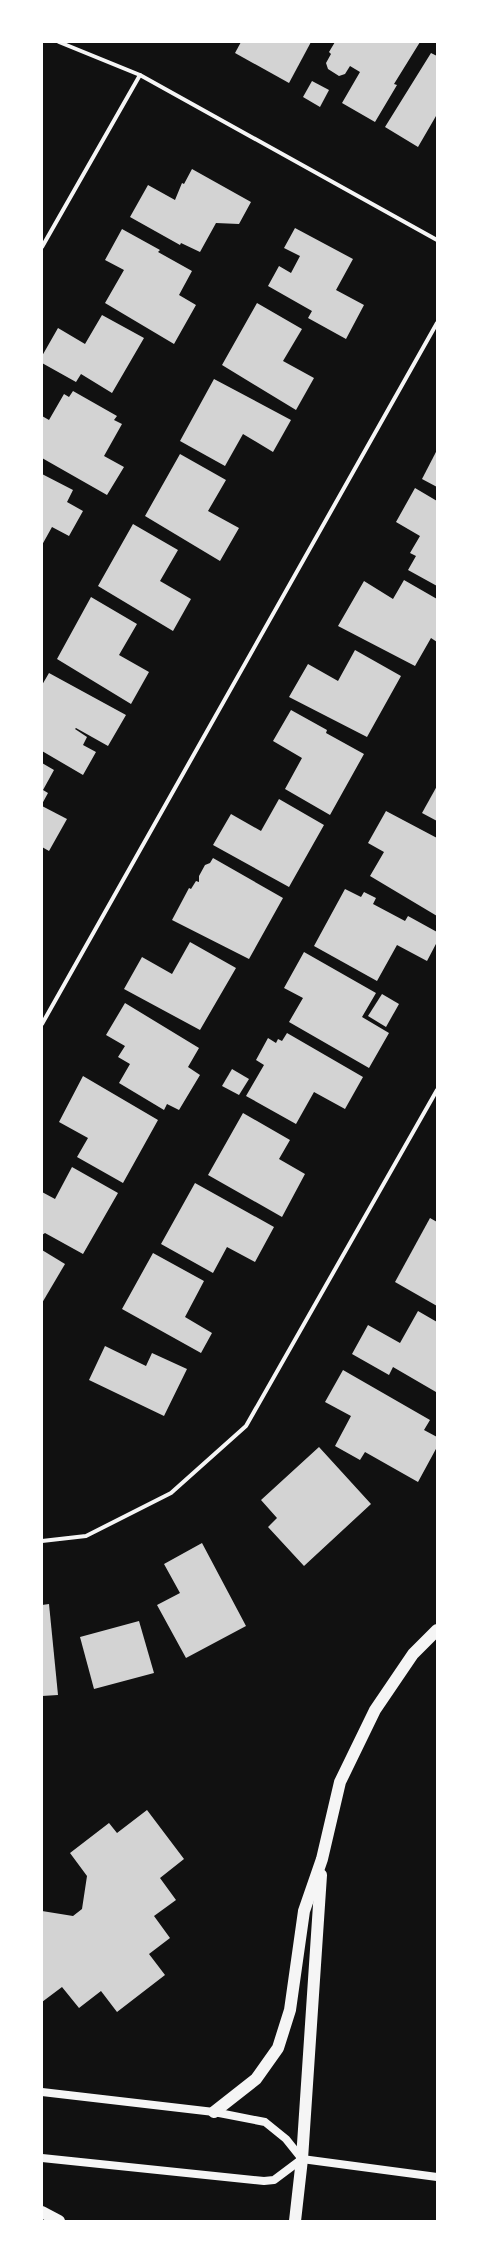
<svg xmlns="http://www.w3.org/2000/svg" width="479" height="2263" viewBox="0 0 479 2263" font-family="Inter,sans-serif">
<style>
.building{fill:#d3d3d3}
.lines{fill:none;stroke-linecap:round;stroke-linejoin:round}
.minor{stroke:#f5f5f5;stroke-width:4}
.secondary{stroke:#f5f5f5;stroke-width:8}
.motorway{stroke:#f5f5f5;stroke-width:12}
</style>
<rect width="100%" height="100%" fill="#111"/>
<g class="building">
<path d="M241,42H311L289,83L235,53Z"/>
<path d="M335,42H420L394,84L397,85L375,122L342,103L360,72L350,66L345,74L339,76L328,69L326,63L331,54L329,52Z"/>
<path d="M431,53L437,56V116H436L418,147L385,127Z"/>
<path d="M312,81L329,90L320,107L303,97Z"/>
<path d="M192,169L251,202L239,224L216,223L200,252L181,243L180,245L130,217L148,185L175,200L182,183L184,184Z"/>
<path d="M295,228L353,259L336,290L364,305L346,339L308,318L312,311L268,286L279,266L291,273L300,256L284,248Z"/>
<path d="M122,229L160,250L158,252L192,271L179,295L196,305L174,344L105,303L124,270L105,260Z"/>
<path d="M257,303L302,329L283,361L314,378L296,410L222,365Z"/>
<path d="M102,315L144,338L112,393L81,374L76,382L42,363V356L58,328L85,344Z"/>
<path d="M214,379L291,420L273,452L243,434L225,466L180,441Z"/>
<path d="M73,391L117,416L114,420L122,424L104,456L124,467L107,495L42,458V416L49,420L64,394L69,397Z"/>
<path d="M437,450V487L422,479Z"/>
<path d="M180,454L226,480L208,511L239,528L220,561L145,516Z"/>
<path d="M42,474L73,490L67,502L83,511L69,536L52,527L42,545Z"/>
<path d="M415,488L437,501V586L408,570L416,556L410,553L420,536L396,522Z"/>
<path d="M133,524L178,550L160,581L191,599L173,631L98,586Z"/>
<path d="M404,580L437,599V642L431,638L415,666L338,626L364,581L393,599Z"/>
<path d="M91,597L137,624L119,655L149,672L131,704L57,659Z"/>
<path d="M355,650L401,676L367,737L289,697L308,664L338,681Z"/>
<path d="M49,673L126,715L108,746L76,728L75,729L87,737L83,745L96,752L83,775L42,751V685Z"/>
<path d="M291,710L327,730L326,733L364,754L330,815L285,789L302,758L273,741Z"/>
<path d="M42,763L54,770L43,790L48,793L42,804Z"/>
<path d="M437,786V821L422,813Z"/>
<path d="M279,799L324,825L289,887L213,845L231,814L261,831Z"/>
<path d="M42,806L67,819L49,851L42,847Z"/>
<path d="M386,811L437,838V916L370,876L384,852L368,843Z"/>
<path d="M213,858L283,898L249,959L172,920L189,888L191,889L196,881L199,882V876L205,865L210,863Z"/>
<path d="M345,889L361,897L364,892L376,898L373,904L405,921L408,916L437,932V942L427,961L397,945L377,981L314,946Z"/>
<path d="M190,942L236,968L200,1030L124,989L142,957L172,974Z"/>
<path d="M304,952L376,993L362,1017L389,1033L369,1068L289,1022L303,998L284,988Z"/>
<path d="M382,994L399,1004L386,1027L368,1016Z"/>
<path d="M125,1003L199,1048L188,1067L200,1075L179,1110L167,1104L164,1110L119,1083L130,1064L118,1057L125,1046L106,1035Z"/>
<path d="M287,1033L363,1077L345,1109L314,1092L296,1124L246,1096L264,1065L256,1060L268,1038L276,1043L278,1039L282,1041Z"/>
<path d="M232,1069L249,1079L239,1095L222,1086Z"/>
<path d="M83,1076L158,1120L123,1183L77,1157L88,1138L59,1122Z"/>
<path d="M243,1113L290,1140L279,1159L305,1174L282,1217L208,1175Z"/>
<path d="M72,1167L118,1193L83,1254L45,1233L42,1235V1192L55,1199Z"/>
<path d="M195,1183L274,1227L255,1262L227,1247L213,1273L161,1244Z"/>
<path d="M430,1218L437,1222V1306L395,1282Z"/>
<path d="M42,1250L65,1264L42,1303Z"/>
<path d="M153,1253L204,1281L185,1317L212,1333L201,1353L122,1309Z"/>
<path d="M418,1311L437,1322L436,1392L393,1367L389,1375L352,1354L368,1325L400,1343Z"/>
<path d="M105,1346L146,1366L152,1353L187,1369L164,1416L89,1380Z"/>
<path d="M343,1370L430,1420L424,1430L437,1437V1447L418,1482L365,1452L360,1460L335,1446L351,1416L325,1402Z"/>
<path d="M319,1447L371,1504L304,1566L268,1527L277,1518L261,1500Z"/>
<path d="M202,1543L246,1626L186,1658L157,1605L180,1593L164,1564Z"/>
<path d="M49,1604L58,1695L42,1696V1605Z"/>
<path d="M139,1621L154,1673L94,1689L80,1637Z"/>
<path d="M147,1810L184,1859L160,1878L176,1900L154,1916L170,1938L149,1954L165,1975L117,2012L101,1991L79,2008L62,1987L42,2002V1911L73,1916L82,1909L87,1876L70,1853L109,1823L117,1833Z"/>
</g>
<g class="lines">
<g class="minor">
<path d="M59,42L140,75L437,240"/>
<path d="M42,247L140,75"/>
<path d="M42,1024L437,323"/>
<path d="M42,1541L86,1536L171,1493L246,1426L437,1090"/>
</g>
<g class="secondary">
<path d="M42,2092L214,2112L265,2122L286,2139L302,2159L437,2177"/>
<path d="M42,2158L264,2181L274,2180L302,2159"/>
</g>
<g class="motorway">
<path d="M214,2112L256,2079L278,2048L290,2010L304,1911L322,1859L340,1782L375,1710L413,1654L437,1630"/>
<path d="M42,2212L59,2221"/>
<path d="M295,2221L302,2159L321,1875"/>
</g>
</g>
<rect width="479" height="2263" fill="none" stroke="#ffffff" stroke-width="86"/>
</svg>
